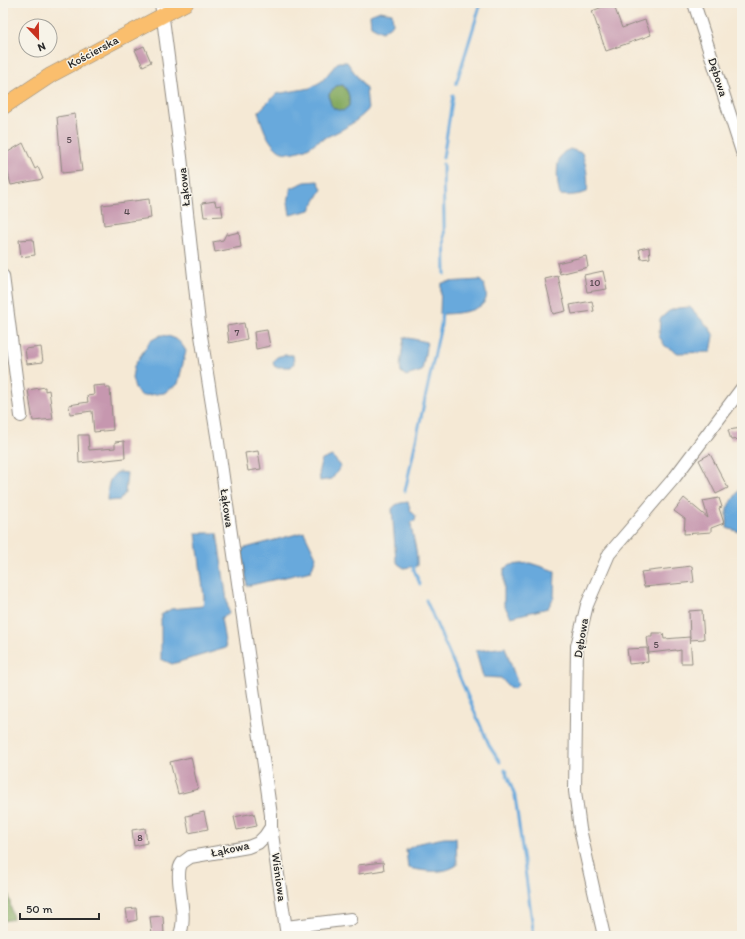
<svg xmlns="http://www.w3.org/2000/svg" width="745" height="939" viewBox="0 0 745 939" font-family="Itim,sans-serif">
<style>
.forest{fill:#85aa60;stroke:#586a46}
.water{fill:#68a9dc;stroke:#4a6a84;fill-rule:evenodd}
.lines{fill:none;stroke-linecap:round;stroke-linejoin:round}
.stream{stroke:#68a9dc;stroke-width:3}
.building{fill:#c697af}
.minor-casing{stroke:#908a80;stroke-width:14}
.major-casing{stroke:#908a80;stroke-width:16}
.minor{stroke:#fff;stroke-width:12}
.major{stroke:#fabe6d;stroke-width:15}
.labels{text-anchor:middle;stroke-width:3;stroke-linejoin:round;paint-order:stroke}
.number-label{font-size:10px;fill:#52464c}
.street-label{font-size:12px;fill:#2b2b2b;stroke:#f7f3e8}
</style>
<rect width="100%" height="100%" fill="#f7f3e8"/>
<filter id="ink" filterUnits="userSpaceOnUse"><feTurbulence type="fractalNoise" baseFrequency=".025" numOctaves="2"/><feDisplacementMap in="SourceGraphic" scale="8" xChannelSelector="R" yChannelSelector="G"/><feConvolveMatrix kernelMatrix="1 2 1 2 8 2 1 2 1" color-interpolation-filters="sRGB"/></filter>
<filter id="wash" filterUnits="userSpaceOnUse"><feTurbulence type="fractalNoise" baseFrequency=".012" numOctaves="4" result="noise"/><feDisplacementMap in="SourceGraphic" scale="16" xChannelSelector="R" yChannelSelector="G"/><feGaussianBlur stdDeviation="0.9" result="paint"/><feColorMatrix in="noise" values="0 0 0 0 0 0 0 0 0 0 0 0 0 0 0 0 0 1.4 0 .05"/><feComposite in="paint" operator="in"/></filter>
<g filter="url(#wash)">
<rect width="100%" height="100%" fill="#f5e9d5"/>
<g class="forest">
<path d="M342,85C349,92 350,97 349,106L343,111C331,109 330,106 329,94L336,86Z"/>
<path d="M3,860L13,919L3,921Z"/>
</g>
<g class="water">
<path d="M380,11L392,13L393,24L382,32L371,26L370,15Z"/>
<path d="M338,62H347L366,89L368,110C351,127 339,131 318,141C313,144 308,149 302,150C294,153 282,155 276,148C266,139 262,124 258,112L276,94L310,88L322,81ZM343,85C349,92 350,97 349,106L343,111C331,109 330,106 329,94L336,86Z"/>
<path d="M570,149L582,153C586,165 589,179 587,192C578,195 570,196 560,195C557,185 555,162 562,154C564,151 567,151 570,149Z"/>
<path d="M305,182L318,181L322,189L310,210L290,215L288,202L291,188Z"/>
<path d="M480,280C484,284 485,287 486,292C491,312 454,314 440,314L441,284L445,282Z"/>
<path d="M690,307L710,329L714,336L711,352L678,353L665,346L659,336L660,319L669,311L678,308Z"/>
<path d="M161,335C175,337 179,339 186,351L178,384L164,393L142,396L135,389L132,378L134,366L150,341Z"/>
<path d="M404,337L427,342L422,371L406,376L401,372L400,366Z"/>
<path d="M286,355H293L294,363L291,367H275L273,363C275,356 279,356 286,355Z"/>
<path d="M332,456L341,466L332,479L320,481L319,469L322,460Z"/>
<path d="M118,472L127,473L125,493L120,500L107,501C108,489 107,478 118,472Z"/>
<path d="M742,486V533L727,528V508Z"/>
<path d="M408,502L411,511L416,516L415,521L411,522C412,537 418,551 417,566L404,568L398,564L396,560L392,509C396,503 401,503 408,502Z"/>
<path d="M304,532L316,557L311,571L247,586L242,549Z"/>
<path d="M196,533H217L229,614L221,618L226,648L172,664L161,659V615L171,609L203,606L204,597Z"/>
<path d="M530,563L555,571L554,597L548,608L511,617L504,605V569L511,565Z"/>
<path d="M505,647L518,685L514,689L509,687L501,678L483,677L476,651Z"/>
<path d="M444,838H456L457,865C442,875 425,871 408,868L406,850L419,843Z"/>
</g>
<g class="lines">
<g class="stream">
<path d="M456,84L481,3"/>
<path d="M443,158L453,95"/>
<path d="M443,164L445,274"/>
<path d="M405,491L441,325L442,311"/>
<path d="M413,562L414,570L420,584"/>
<path d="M426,600L489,745L500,762"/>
<path d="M505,770L515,796L534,936"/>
</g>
</g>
<g id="blocks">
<g class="building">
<path d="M613,3L622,28L645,20L651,35L606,51L592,11Z"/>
<path d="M144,46L151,62L143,66L135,50Z"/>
<path d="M75,114L82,171L62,173L57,117Z"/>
<path d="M23,143L35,169L38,167L43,179L11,185L7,169L3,172V155Z"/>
<path d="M149,199L151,218L104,225L102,205Z"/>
<path d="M215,201L216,206L221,205L223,216L204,217L202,203Z"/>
<path d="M227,232V235L239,232L241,247L215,252L213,242L223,240Z"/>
<path d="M33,239L35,255L21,257L19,240Z"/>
<path d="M649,247L650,258L641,259L639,249Z"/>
<path d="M586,256L588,267L560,274L557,263Z"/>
<path d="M603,271L607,289L587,292L584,275Z"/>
<path d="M558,276L566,311L553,314L545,279Z"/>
<path d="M592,301L594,311L572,314L570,305Z"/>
<path d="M244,323L247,339L229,343L227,326Z"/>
<path d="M267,330L270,346L256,349L254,332Z"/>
<path d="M41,347L43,362L27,364L25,349Z"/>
<path d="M105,385V388H110L113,430L94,432L92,411L70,414L69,405L88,402L87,396L94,395L93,386Z"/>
<path d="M45,387V391L49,390L53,419L33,421L28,390Z"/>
<path d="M742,428V439L731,440L728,430Z"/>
<path d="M78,435H88L89,450L115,448V442L124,441L125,458L79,463Z"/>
<path d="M258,451L261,469L248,471L245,453Z"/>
<path d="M710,454L728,488L716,494L699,460Z"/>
<path d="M684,498L708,518L703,501L719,498L722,507L719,508L724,523L711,528V532L684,534L685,519L674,511Z"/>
<path d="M692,566L694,582L644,587L641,572Z"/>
<path d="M702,610L704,639L690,640L689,611Z"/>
<path d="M652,633H663L664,639L690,637L692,663H681V650L676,651V650L649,653L647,637H652Z"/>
<path d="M647,648L648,662L629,664L627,649Z"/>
<path d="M191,757L198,789L178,794L170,762Z"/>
<path d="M204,812L208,829L189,833L186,816Z"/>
<path d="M254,813L257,826L237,830L234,817Z"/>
<path d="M145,828L147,843L134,846L132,830Z"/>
<path d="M383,862L384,870L359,874L358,865Z"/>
<path d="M136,908L137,920L128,922L126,909Z"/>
<path d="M163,916L164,934L152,935L150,917Z"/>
</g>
</g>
</g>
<g filter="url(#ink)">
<use href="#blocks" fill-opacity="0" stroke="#908a80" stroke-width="1"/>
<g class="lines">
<g class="minor-casing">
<g id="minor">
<path d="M161,3L181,157L199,323L218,442L271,815V827L265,836L258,843L248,847L190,857C188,859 184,861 182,863C172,875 190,916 179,936"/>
<path d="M694,3L742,152"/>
<path d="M3,276L21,416"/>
<path d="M271,827L287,936"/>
<path d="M286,927L351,919"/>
<path d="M604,936L580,829L575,791L577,646L587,605L609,554L675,477L742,388"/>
</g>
</g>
<g class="major-casing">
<path id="major" d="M3,107L51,75L186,3"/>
</g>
<use href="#minor" class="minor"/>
<use href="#major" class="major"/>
</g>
</g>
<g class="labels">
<g class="number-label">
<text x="69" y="143">5</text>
<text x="127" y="215">4</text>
<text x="595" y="286">10</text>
<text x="237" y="336">7</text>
<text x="656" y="648">5</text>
<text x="140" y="841">8</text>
</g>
<g class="street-label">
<text transform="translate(93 52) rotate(-28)" y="4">Kościerska</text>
<text transform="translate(718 77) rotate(72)" y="4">Dębowa</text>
<text transform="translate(184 187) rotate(-96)" y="4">Łąkowa</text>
<text transform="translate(227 508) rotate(82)" y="4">Łąkowa</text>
<text transform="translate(581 638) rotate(-81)" y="4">Dębowa</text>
<text transform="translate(230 849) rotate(-12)" y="4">Łąkowa</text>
<text transform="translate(279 877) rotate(82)" y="4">Wiśniowa</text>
</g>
</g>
<rect width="745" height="939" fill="none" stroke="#f7f3e8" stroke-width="16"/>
<g transform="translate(38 38) rotate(158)"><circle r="19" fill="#f7f3e8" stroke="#a5a39c"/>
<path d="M0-3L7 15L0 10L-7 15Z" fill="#c8321e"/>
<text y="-6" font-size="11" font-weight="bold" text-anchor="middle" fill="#2b2b2b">N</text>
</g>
<path d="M20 913v6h79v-6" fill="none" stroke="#2b2b2b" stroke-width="2"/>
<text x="26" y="913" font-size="12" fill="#2b2b2b" stroke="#f7f3e8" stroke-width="3" paint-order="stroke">50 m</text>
</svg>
